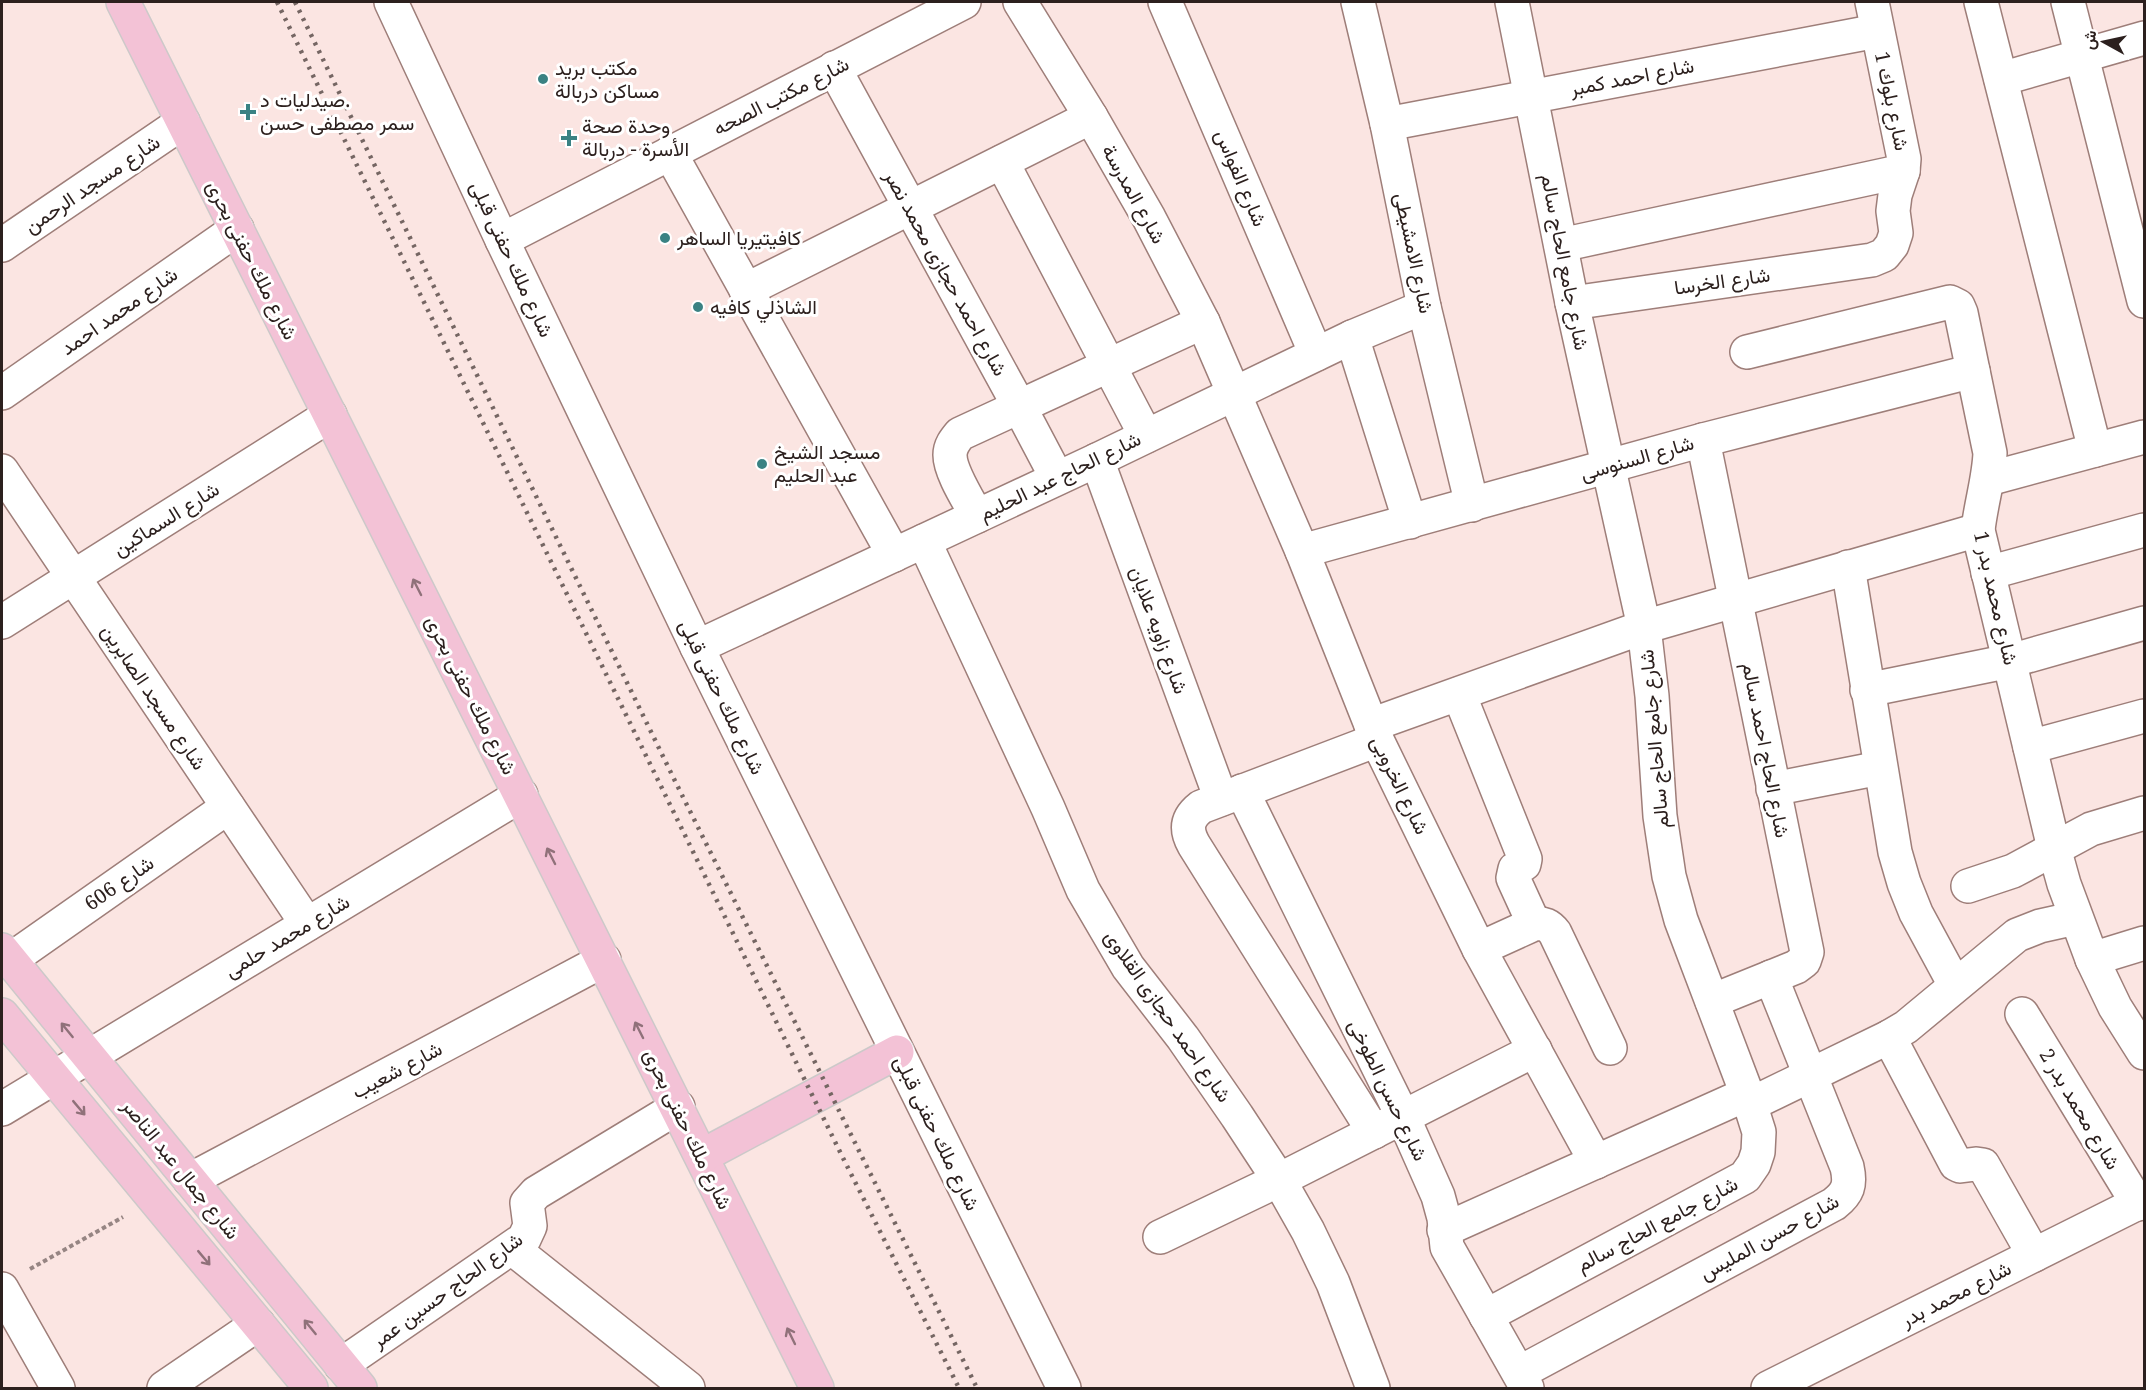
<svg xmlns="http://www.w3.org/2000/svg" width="2146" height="1390" viewBox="0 0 2146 1390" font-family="'Noto Serif',Vazirmatn,serif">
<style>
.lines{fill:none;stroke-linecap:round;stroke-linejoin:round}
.street-casing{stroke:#9e7e79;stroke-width:36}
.secondary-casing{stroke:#9e7e79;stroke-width:36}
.primary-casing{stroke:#ccc9c9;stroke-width:36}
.path{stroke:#968583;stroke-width:4;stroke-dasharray:4.5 3;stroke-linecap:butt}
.street{stroke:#fff;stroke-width:33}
.secondary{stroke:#fff;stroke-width:33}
.primary{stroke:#f3c2d6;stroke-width:33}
.rail{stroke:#756663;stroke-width:4.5;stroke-dasharray:3 6;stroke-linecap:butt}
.oneway{stroke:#90717a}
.poi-dot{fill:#3a8283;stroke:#fff;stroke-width:2}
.labels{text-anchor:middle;stroke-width:6;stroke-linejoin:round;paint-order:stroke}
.poi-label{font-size:20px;fill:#2c201e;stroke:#fff;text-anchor:start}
.street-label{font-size:20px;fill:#2c201e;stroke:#fff}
</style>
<rect width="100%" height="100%" fill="#fbe5e2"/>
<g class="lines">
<g class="street-casing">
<g id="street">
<path d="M1020,2L1091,117L1149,218L1203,322L1302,551L1377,740L1479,949L1596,1162"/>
<path d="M1165,2L1316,354"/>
<path d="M1358,2L1387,124L1424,307L1472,505"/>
<path d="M1981,2L2095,450"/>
<path d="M2068,2L2144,301"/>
<path d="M834,68L1019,406L1057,478"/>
<path d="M2001,79L2144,38"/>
<path d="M1387,124L1877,31"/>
<path d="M670,153L894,555"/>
<path d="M1002,162L1146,436"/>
<path d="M502,240L964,2"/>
<path d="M2,245L183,122"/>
<path d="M1561,245L1903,171"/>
<path d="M746,290L1091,117"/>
<path d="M1572,303L1872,260L1884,255L1892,245L1896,233L1893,211L1895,195L1903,171L1904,159L1872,2"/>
<path d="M1352,337L1410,522"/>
<path d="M1747,352L1950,302L1958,306L1961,313L1990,453C1989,479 1981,503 1978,530L2054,848L2064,884L2092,959L2115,1007L2144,1053"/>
<path d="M2,393L237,229"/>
<path d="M1703,440L1807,952L1804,961L1796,967L1712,1001"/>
<path d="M1097,460L1221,799"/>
<path d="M2,471L307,924"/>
<path d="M1988,479L2144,437"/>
<path d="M977,516C969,501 950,472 950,455C950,446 955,440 960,434L1203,322"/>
<path d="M924,541L1048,808L1083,890L1128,967L1183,1038L1237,1116L1279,1180L1308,1231L1333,1283L1373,1388"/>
<path d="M1302,551L1703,440L1973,371"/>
<path d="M1848,567L1895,852L1904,883L1916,913L1955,985"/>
<path d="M1988,573L2144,530"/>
<path d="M2,622L330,415"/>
<path d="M697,647L1097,460L1352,337L1424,307"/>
<path d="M1867,690L2010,661L2144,623"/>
<path d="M1459,694L1525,859L1524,864L1515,869L1513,878L1534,924"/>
<path d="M1371,725L1644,627L1978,530"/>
<path d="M2030,747L2144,716"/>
<path d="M1773,789L1880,768"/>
<path d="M1242,791L1403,1117L1438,1196L1444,1218L1447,1247L1527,1388"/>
<path d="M1968,886L2013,871L2091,829L2144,813"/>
<path d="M1479,949L1534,924C1544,923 1549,925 1555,933L1610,1048"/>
<path d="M2092,959L2144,943"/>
<path d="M10,960L228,807"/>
<path d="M2022,1014L2138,1204"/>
<path d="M1889,1037L1956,1164L1960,1166L1976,1164L1983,1165L2034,1255"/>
<path d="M1751,1104L1889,1037L1906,1027L2017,935L2040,926L2076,918"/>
<path d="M2,1109L521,795"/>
<path d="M1374,1132L1194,845C1185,829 1187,818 1201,807L1377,740"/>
<path d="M190,1180L604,960"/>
<path d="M1444,1230L1747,1094"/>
<path d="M1160,1237L1279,1180L1535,1050"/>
<path d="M512,1248L688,1388"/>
<path d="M2,1289L58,1388"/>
<path d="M1486,1316L1745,1177L1754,1164L1758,1152L1759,1132L1747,1094L1681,920L1669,876L1660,816L1652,696L1644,627L1572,303L1512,2"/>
<path d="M341,1365L524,1239L530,1226L527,1203L536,1193L678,1107"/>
<path d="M1519,1373L1834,1204C1848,1193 1851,1185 1847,1167L1771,977"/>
<path d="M164,1388L258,1324"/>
<path d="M1768,1388L2144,1200"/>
</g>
</g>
<g class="secondary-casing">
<path id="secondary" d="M391,2L502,240L697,647L1064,1388"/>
</g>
<g class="primary-casing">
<g id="primary">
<path d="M123,2L817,1388"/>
<path d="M2,950L360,1388"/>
<path d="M2,1015L311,1388"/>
<path d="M702,1156L897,1052"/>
</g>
</g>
<path class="path" d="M30,1269L123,1217"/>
<use href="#street" class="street"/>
<use href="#secondary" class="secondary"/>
<use href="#primary" class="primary"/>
<g class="rail">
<path d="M277,2L843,1158L959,1388"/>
<path d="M295,2L676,783L977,1388"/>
</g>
</g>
<defs><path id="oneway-shaft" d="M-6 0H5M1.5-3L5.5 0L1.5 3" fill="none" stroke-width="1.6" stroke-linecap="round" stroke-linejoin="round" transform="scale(1.5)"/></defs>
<g class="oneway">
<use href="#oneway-shaft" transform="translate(417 587) rotate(-117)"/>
<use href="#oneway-shaft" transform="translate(551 856) rotate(-117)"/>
<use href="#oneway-shaft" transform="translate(67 1030) rotate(-129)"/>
<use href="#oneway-shaft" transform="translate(639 1030) rotate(-117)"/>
<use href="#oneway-shaft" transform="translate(79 1108) rotate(50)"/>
<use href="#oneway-shaft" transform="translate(204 1258) rotate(50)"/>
<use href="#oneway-shaft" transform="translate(310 1327) rotate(-129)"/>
<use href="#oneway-shaft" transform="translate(791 1336) rotate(-116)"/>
</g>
<g class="poi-dot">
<circle cx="543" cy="79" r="6"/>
<path d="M245 103h6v6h6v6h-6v6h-6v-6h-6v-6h6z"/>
<path d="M566 129h6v6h6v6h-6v6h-6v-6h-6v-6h6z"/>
<circle cx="665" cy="238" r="6"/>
<circle cx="698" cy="307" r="6"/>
<circle cx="762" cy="464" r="6"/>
</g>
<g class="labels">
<g class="poi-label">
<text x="555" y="75">مكتب بريد<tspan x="555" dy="23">مساكن دربالة</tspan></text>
<text x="260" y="107">صيدليات د.<tspan x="260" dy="23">سمر مصطفى حسن</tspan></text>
<text x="582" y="133">وحدة صحة<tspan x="582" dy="23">الأسرة - دربالة</tspan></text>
<text x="677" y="245">كافيتيريا الساهر</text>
<text x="710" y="314">الشاذلي كافيه</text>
<text x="774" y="459">مسجد الشيخ<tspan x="774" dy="23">عبد الحليم</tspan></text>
</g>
<g class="street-label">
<text transform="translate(1632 77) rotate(-11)" y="7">شارع احمد كمبر</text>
<text transform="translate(781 96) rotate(-27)" y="7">شارع مكتب الصحه</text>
<text transform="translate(1892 101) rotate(78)" y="7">شارع بلوك 1</text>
<text transform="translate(1241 178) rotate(67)" y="7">شارع الفواس</text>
<text transform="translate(92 184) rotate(-34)" y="7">شارع مسجد الرحمن</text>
<text transform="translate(1134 194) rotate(61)" y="7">شارع المدرسة</text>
<text transform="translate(1414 253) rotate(78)" y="7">شارع الامشيطى</text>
<text transform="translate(512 259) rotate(65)" y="7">شارع ملك حفنى قبلى</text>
<text transform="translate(252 260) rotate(63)" y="7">شارع ملك حفنى بحرى</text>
<text transform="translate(1565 262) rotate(79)" y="7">شارع جامع الحاج سالم</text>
<text transform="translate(946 273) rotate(61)" y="7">شارع احمد حجازى محمد نصر</text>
<text transform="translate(1722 281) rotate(-8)" y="7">شارع الخرسا</text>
<text transform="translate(119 311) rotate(-35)" y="7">شارع محمد احمد</text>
<text transform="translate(1637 458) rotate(-16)" y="7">شارع السنوسى</text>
<text transform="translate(1060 476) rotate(-26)" y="7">شارع الحاج عبد الحليم</text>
<text transform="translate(166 519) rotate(-32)" y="7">شارع السماكين</text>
<text transform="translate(1996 598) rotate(77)" y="7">شارع محمد بدر 1</text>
<text transform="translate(1159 630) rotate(70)" y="7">شارع زاويه علايان</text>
<text transform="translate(471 695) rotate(63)" y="7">شارع ملك حفنى بحرى</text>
<text transform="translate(154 697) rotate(56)" y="7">شارع مسجد الصابرين</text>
<text transform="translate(722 697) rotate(64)" y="7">شارع ملك حفنى قبلى</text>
<text transform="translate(1654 739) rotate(-95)" y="7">شارع جامع الحاج سالم</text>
<text transform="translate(1766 750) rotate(79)" y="7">شارع الحاج احمد سالم</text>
<text transform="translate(1400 785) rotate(64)" y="7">شارع الخروبى</text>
<text transform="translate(119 883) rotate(-35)" y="7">شارع 606</text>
<text transform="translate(287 936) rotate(-31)" y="7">شارع محمد حلمى</text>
<text transform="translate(1168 1016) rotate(55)" y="7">شارع احمد حجازى القلاوى</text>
<text transform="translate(397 1070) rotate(-28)" y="7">شارع شعيب</text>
<text transform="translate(1388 1090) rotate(64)" y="7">شارع حسن الطوخى</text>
<text transform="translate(2080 1109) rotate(59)" y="7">شارع محمد بدر 2</text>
<text transform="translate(688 1129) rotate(64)" y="7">شارع ملك حفنى بحرى</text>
<text transform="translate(937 1133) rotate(64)" y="7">شارع ملك حفنى قبلى</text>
<text transform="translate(181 1169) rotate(51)" y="7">شارع جمال عبد الناصر</text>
<text transform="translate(1657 1224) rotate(-28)" y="7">شارع جامع الحاج سالم</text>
<text transform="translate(1769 1237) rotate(-29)" y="7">شارع حسن المليس</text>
<text transform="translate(447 1290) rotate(-36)" y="7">شارع الحاج حسين عمر</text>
<text transform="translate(1956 1294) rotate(-27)" y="7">شارع محمد بدر</text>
</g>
</g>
<rect width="2146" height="1390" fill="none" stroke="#2c201e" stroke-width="6"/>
<g transform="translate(2104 42) rotate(278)" stroke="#ffffff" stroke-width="4.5" paint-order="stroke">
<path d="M0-4.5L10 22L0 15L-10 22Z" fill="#2c201e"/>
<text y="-9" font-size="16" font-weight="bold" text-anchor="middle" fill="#2c201e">ش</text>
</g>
</svg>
